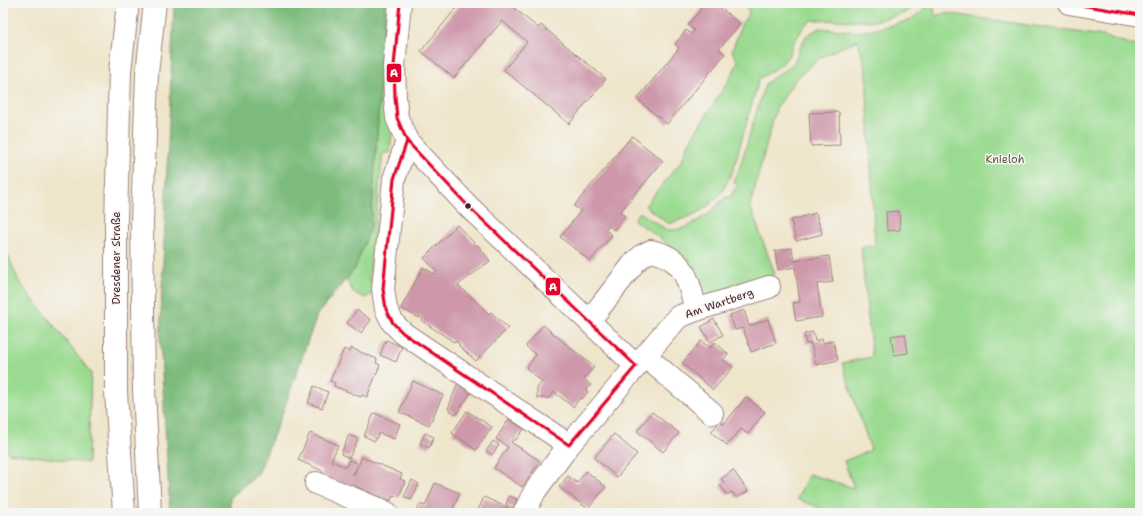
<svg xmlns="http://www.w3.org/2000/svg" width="1143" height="516" viewBox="0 0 1143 516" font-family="'Shantell Sans',sans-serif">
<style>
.green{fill:#9bdb91;stroke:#727d5e}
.forest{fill:#7cbb7b;stroke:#636d53}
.building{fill:#ce98aa}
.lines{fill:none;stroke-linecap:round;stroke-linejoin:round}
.minor-casing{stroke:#9c827b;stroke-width:24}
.major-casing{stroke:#9c827b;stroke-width:24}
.minor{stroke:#fff;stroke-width:22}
.major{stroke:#fff;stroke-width:22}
.bus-1-casing{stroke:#f6f6f2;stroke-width:6}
.bus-1{stroke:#e4002b;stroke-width:3}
.bus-dot{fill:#4a1f2b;stroke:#f6f6f2;stroke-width:1.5}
.labels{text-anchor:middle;stroke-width:3;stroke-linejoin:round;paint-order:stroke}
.park-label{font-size:11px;fill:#62574a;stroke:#f6f6f2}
.street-label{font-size:11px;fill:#4a1f2b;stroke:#f6f6f2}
.line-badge{stroke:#f6f6f2;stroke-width:1.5}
.badge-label{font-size:11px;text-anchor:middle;font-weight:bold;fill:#fff}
</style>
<rect width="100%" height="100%" fill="#f6f6f2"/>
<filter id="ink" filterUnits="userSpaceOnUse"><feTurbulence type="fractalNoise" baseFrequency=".025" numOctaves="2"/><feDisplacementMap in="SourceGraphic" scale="8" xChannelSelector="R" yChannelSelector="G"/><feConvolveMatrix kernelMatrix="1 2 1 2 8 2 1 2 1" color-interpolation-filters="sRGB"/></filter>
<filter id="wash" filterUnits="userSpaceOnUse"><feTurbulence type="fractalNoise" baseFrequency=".012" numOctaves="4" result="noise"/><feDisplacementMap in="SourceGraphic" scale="16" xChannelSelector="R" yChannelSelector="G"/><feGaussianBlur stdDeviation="0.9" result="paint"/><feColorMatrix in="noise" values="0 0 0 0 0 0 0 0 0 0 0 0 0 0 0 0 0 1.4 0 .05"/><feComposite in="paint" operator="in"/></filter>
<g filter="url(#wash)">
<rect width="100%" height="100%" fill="#efe5cb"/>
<g class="green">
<path d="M384,3H391L392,131L390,153H383L369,280L375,281L374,293L365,298L354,293L346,280L355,268L371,226L385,12Z"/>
<path d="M740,3H886L905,6L911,3H917L905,13L875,21L812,20L804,26L793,44L789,55L781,65L759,79L733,170L722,192L707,207L693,215L669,224L645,206L683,159L688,144L696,131L732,75L738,61L732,51L742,23L748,15L749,10Z"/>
<path d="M930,3H932L934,8L935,16L945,13L1103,36L1140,47V513H832L797,499L809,474L854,488L844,461L871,450L842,363L872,357L861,248L875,245L866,70L858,40L819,58L795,80L776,109L750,206L775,274L703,299L675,251L660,238L634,220L638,213H641L667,230H674L687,227L707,215L726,197L729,198L738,185L733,182L740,167L763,90L766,83L794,63L798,52L806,36L819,28L861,32L892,25L910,20L923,11Z"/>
<path d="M3,243L18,280L91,373L88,463L8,453L3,431Z"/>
</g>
<path class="forest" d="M174,3H384L385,12L371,226L355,268L317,315L282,414L258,474L230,498V513H170L160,337Z"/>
<g id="blocks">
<g class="building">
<path d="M455,3H516L513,7L538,28L541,25L606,79L569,124L504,70L527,42L502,21L454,78L421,51L458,6Z"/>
<path d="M706,3H715L740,24L719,49L725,54L667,124L637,99L679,48L675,44L686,30L691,34L694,30L688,25Z"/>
<path d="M839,112L840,145L811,146L809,113Z"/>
<path d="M632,136L663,161L620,212L625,216L614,230L609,226L605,230L612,235L590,261L560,237L581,211L574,206Z"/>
<path d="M899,211L900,230L887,231L886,212Z"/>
<path d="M816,213L822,234L796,241L791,220Z"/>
<path d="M457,225L477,246L478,245L490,261L458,285L489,314L491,312L508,328L476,361L459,346L460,344L455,341L454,342L422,321L423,319L419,316V318L401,308L423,267L435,274L437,272L424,258Z"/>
<path d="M792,248L794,261L829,256L833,282L817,284L822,317L796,321L793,303L800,302L795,267L778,270L775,251Z"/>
<path d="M357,310L371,320L361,333L347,323Z"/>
<path d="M744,310L749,326L768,319L776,343L751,352L743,328L735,330L730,315Z"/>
<path d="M714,319L723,335L710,342L701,327Z"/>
<path d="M543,325L594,367L584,379L591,385L586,390L588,392L582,399L580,398L573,407L554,392L549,398H537V388L542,382L526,368L536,355L526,346Z"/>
<path d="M813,332L815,341L822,339L823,343L833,341L838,360L816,365L811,343L806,344L804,334Z"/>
<path d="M905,334L908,353L894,355L891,336Z"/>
<path d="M386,340L402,347L396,362L380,355Z"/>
<path d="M701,341L710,348L715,342L728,354L723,360L733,367L713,390L682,363Z"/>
<path d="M351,348L377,359L376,363L380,365L367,397L362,395L361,397L334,386L335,383L330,381L344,349L350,352Z"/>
<path d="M413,381L443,395L429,425L399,412Z"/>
<path d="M458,382L472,391L456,415L448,409Z"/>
<path d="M314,386L328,392L322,408L308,403Z"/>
<path d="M746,397L765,412L748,434L741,429L727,445L711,432L720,421L724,424Z"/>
<path d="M467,411L492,427L476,450L452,433Z"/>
<path d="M652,412L679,433L663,452L637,431Z"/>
<path d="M374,413L400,424L394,439L379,433L375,441L364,436Z"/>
<path d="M509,419L524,429L515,441L513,439L511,442L540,461L522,487L494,468L508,447L496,439Z"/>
<path d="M310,433L338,445L331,461L346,467L349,460L357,463L353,474L354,475L362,457L402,474L400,479L405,481L399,497L393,495L391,501L350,484L349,488L321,475L323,471L298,460Z"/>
<path d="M425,433L434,437L429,448L420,444Z"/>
<path d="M614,434L637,454L617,477L594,458Z"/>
<path d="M349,435L358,439L349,458L341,454Z"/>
<path d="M493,441L499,445L492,455L486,451Z"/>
<path d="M733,470L748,491L737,498L732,492L727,495L720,485L724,482L721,479Z"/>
<path d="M586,471L606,487L588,509L559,487L568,476L577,483Z"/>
<path d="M412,480L419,484L411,500L404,497Z"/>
<path d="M435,483L460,493L451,513H437L433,511V513H416L420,504L425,506Z"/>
<path d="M509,496L517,499L513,508L506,505Z"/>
<path d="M484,497L510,509L508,513H477Z"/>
</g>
</g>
</g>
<g filter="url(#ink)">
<use href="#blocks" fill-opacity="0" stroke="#9c827b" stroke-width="1"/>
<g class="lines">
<g class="minor-casing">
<g id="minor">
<path d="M400,3L394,66L395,97L397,118L407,141L468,206L636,366"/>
<path d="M1069,3L1140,15"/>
<path d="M407,141L394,179L383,289L386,309L393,323L403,333L569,445"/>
<path d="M589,321L635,262L643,255L651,251C686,258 688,281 696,310"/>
<path d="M645,356L712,413"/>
<path d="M316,483L387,513"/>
<path d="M524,513L535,491L569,445L678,317L696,310L769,287"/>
</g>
</g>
<g class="major-casing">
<g id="major">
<path d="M124,513L116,392V222L120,71L128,3"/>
<path d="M150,513L144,389L142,223L147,73L155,3"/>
</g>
</g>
<use href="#minor" class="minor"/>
<use href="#major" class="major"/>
<g class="bus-1-casing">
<g id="bus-1">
<path d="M400,3L394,66L395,97L397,118L407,141"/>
<path d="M1069,3L1140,15"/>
<path d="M407,141L468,206L636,366L569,445L403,333L393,323L386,309L383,289L394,179Z"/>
</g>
</g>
<use href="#bus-1" class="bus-1"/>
</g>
</g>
<circle class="bus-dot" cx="468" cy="206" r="3.5"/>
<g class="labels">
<g class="park-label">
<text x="1005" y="163">Knieloh</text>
</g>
<g class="street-label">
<text transform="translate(116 258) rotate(-90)" y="4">Dresdener Straße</text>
<text transform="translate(719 303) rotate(-19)" y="4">Am Wartberg</text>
</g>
</g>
<g class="line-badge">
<rect x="386" y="63" width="16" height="20" rx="4" fill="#e4002b"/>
<rect x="545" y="277" width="16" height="19" rx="4" fill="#e4002b"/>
</g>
<g class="badge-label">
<text x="394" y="77">A</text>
<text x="553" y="291">A</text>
</g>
<rect width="1143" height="516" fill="none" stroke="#f6f6f2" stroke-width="16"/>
</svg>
